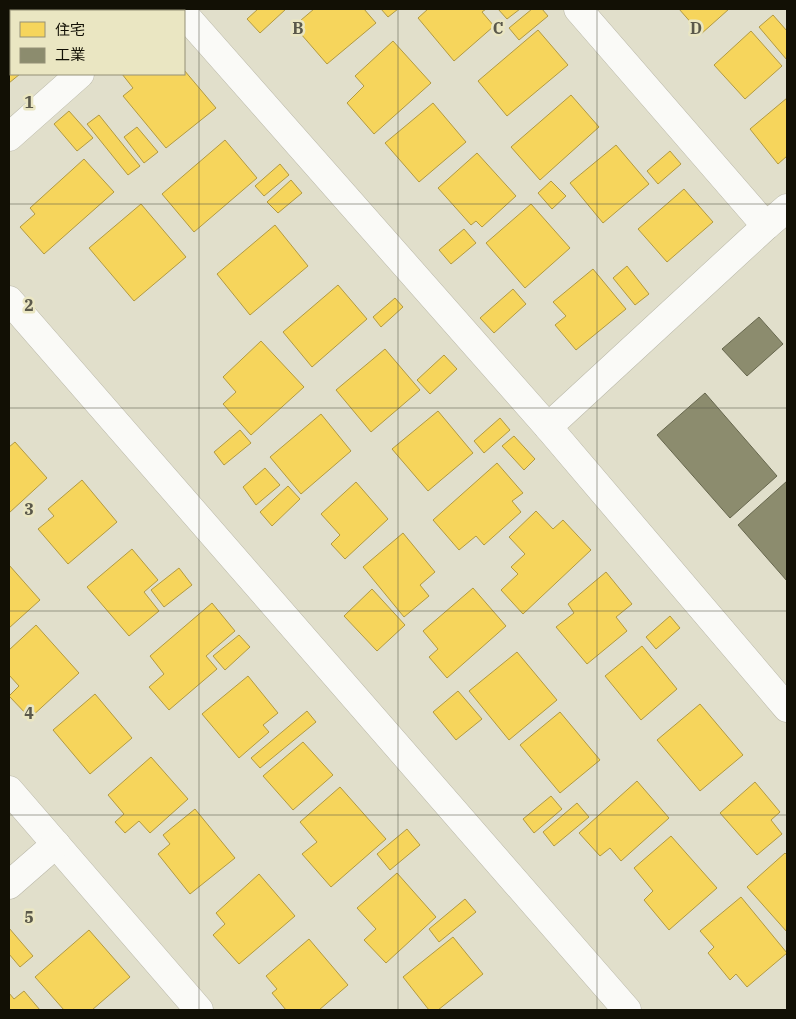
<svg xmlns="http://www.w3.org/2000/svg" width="796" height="1019" viewBox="0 0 796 1019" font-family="'IBM Plex Serif','Noto Sans JP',serif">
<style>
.homes{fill:#f6d55c;stroke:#b29a42}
.industry{fill:#8c8c6e;stroke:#67674e}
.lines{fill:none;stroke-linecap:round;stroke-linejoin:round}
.minor-casing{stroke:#bab8a9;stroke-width:29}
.minor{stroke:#fafaf7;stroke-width:28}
.grid{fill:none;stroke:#5a584a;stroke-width:1;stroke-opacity:0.55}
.grid-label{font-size:16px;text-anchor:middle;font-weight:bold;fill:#5a584a;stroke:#eae6c2;stroke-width:5;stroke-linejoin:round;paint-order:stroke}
</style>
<rect width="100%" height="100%" fill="#e1dfcb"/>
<g class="homes">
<path d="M20,9H84L81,11H22Z"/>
<path d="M258,9H286L260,33L247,19Z"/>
<path d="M314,9H364L376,23L327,64L294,26Z"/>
<path d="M381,9H398L388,17Z"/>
<path d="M428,9H486L482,12L494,26L454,61L418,18Z"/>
<path d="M498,9H520L507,19Z"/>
<path d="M532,9H542L548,16L519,40L509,28Z"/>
<path d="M679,9H729L701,34Z"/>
<path d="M773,15L787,31V60L759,27Z"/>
<path d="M538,30L568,65L507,116L478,81Z"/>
<path d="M751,31L782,66L745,99L714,65Z"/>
<path d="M9,37L11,40V74H20L9,83Z"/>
<path d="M393,41L431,83L374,134L347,103L364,86L355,76Z"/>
<path d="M184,70L216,108L166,148L123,96L133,88L122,74H184Z"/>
<path d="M571,95L599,127L540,180L511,147Z"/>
<path d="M787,98V156L778,164L750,129Z"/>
<path d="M433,103L466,142L419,182L385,143Z"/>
<path d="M69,111L93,138L77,151L54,124Z"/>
<path d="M99,115L140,166L128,175L87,124Z"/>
<path d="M137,127L158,152L144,163L124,137Z"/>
<path d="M225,140L257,178L194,232L162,194Z"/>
<path d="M616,145L649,184L603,223L570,183Z"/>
<path d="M670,151L681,164L658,184L647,171Z"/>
<path d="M477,153L516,196L482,227L476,221L471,225L438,188Z"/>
<path d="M84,159L114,192L44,254L20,227L35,214L30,208Z"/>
<path d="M280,164L289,175L264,196L255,186Z"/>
<path d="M291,180L302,193L278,213L267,202Z"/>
<path d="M551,181L566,196L552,209L538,193Z"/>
<path d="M684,189L713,222L667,262L638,229Z"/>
<path d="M141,204L186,257L134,301L89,248Z"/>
<path d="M531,204L570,248L525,288L486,243Z"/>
<path d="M275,225L308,266L250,315L217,274Z"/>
<path d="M464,229L476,243L451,264L439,250Z"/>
<path d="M627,266L649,294L635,305L613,278Z"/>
<path d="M593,269L626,309L576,350L555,325L566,316L553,302Z"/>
<path d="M338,285L367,319L312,367L283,332Z"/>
<path d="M513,289L526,304L494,333L480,318Z"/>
<path d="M395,298L403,307L381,327L373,317Z"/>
<path d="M261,341L304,387L251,435L223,404L236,392L223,377Z"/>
<path d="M385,349L420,390L371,432L336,390Z"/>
<path d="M444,355L457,369L430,394L417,380Z"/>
<path d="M438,411L473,453L428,491L392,449Z"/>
<path d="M321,414L351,451L301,494L270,457Z"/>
<path d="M500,418L510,430L484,453L474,441Z"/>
<path d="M240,430L251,443L224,465L214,452Z"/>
<path d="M514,436L535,459L524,470L502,446Z"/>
<path d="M15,442L47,478L9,513V447Z"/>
<path d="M497,463L523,493L512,501L521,512L484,545L476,536L459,550L433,520Z"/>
<path d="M265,468L280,485L256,505L243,487Z"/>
<path d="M82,480L117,522L68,564L38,529L54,516L48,509Z"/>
<path d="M356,482L388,519L345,559L331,544L340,535L321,514Z"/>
<path d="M288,486L300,499L272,526L260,512Z"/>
<path d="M536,511L553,529L563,520L591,550L523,614L501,590L518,574L511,567L525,554L509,537Z"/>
<path d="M403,533L435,572L420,585L429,596L404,617L363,567Z"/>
<path d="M132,549L158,580L144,592L159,611L129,636L87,587Z"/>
<path d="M9,565L40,600L9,628Z"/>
<path d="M179,568L192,585L164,607L151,590Z"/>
<path d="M606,572L632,604L616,617L627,631L587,664L556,627L574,613L568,604Z"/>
<path d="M473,588L506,626L447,678L429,657L438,649L423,631Z"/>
<path d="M372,589L405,625L377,651L344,616Z"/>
<path d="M212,603L235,631L206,656L217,669L169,710L149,687L164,674L150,656Z"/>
<path d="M670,616L680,628L656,649L646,637Z"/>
<path d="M36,625L79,673L30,718L9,696L19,686L9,675V650Z"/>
<path d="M239,635L250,647L225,670L213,656Z"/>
<path d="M642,646L677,689L641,720L605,676Z"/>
<path d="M517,652L557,700L509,740L469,691Z"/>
<path d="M248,676L278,713L263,725L269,732L239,758L202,714Z"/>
<path d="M458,691L482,719L456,740L433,712Z"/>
<path d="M95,694L132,738L90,774L53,730Z"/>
<path d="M700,704L743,755L700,791L657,740Z"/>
<path d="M307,711L316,722L260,768L251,758Z"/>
<path d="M560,712L600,760L560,793L520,745Z"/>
<path d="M303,742L333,775L293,810L263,776Z"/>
<path d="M151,757L188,799L150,833L139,821L125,833L115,822L124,814L108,795Z"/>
<path d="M637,781L669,818L621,861L610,848L600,856L579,833Z"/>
<path d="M755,782L780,812L771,820L782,834L757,855L720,813Z"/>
<path d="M340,787L386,839L331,887L302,854L317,842L300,822Z"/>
<path d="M551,796L562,809L534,833L523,819Z"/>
<path d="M577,803L589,817L554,846L543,832Z"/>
<path d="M195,809L235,858L190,894L158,854L170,844L163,835Z"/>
<path d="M407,829L420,845L390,870L377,854Z"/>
<path d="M671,836L717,888L669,930L644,900L653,891L634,868Z"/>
<path d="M785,853L787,855V932L747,887Z"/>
<path d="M397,873L436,917L386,963L364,940L376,929L357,908Z"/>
<path d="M259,874L295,916L239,964L213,935L225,924L216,913Z"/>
<path d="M741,897L787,953L747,987L736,974L730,980L708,953L714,947L700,931Z"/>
<path d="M465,899L476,912L439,942L429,929Z"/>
<path d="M9,928L33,956L20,967L9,954Z"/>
<path d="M89,930L130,977L92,1010H64L35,977Z"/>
<path d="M453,937L483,974L438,1010H429L403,977Z"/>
<path d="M309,939L348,985L319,1010H286L272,993L277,989L266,976Z"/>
<path d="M24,991L40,1010H9V993L14,999Z"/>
</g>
<g class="industry">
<path d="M759,317L783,344L747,376L722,349Z"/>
<path d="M705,393L777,476L730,518L657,435Z"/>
<path d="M787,481V581L738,525Z"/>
</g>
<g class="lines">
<g class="minor-casing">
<g id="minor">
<path d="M578,9L766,226"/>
<path d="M151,11L154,9"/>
<path d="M184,14L548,427L787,708"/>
<path d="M9,137L80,74"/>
<path d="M9,300L627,1010"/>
<path d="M548,427L766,226L787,208"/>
<path d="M9,790L199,1010"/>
<path d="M9,885L56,844"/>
</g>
</g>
<use href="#minor" class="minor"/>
</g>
<path class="grid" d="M199,9V1010M398,9V1010M597,9V1010M9,204H787M9,408H787M9,611H787M9,815H787"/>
<g class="grid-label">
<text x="298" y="34">B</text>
<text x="498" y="34">C</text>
<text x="696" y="34">D</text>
<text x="29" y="108">1</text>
<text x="29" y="311">2</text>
<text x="29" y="515">3</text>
<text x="29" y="719">4</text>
<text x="29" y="923">5</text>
</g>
<rect width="796" height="1019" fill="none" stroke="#121005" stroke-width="20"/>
<rect x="10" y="10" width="175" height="65" fill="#eae6c2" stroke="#949076"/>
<rect x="20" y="22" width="25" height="15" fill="#f6d55c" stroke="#949076"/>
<text x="55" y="35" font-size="15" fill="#121005">住宅</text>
<rect x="20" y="48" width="25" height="15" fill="#8c8c6e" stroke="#949076"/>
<text x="55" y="60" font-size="15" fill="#121005">工業</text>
</svg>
